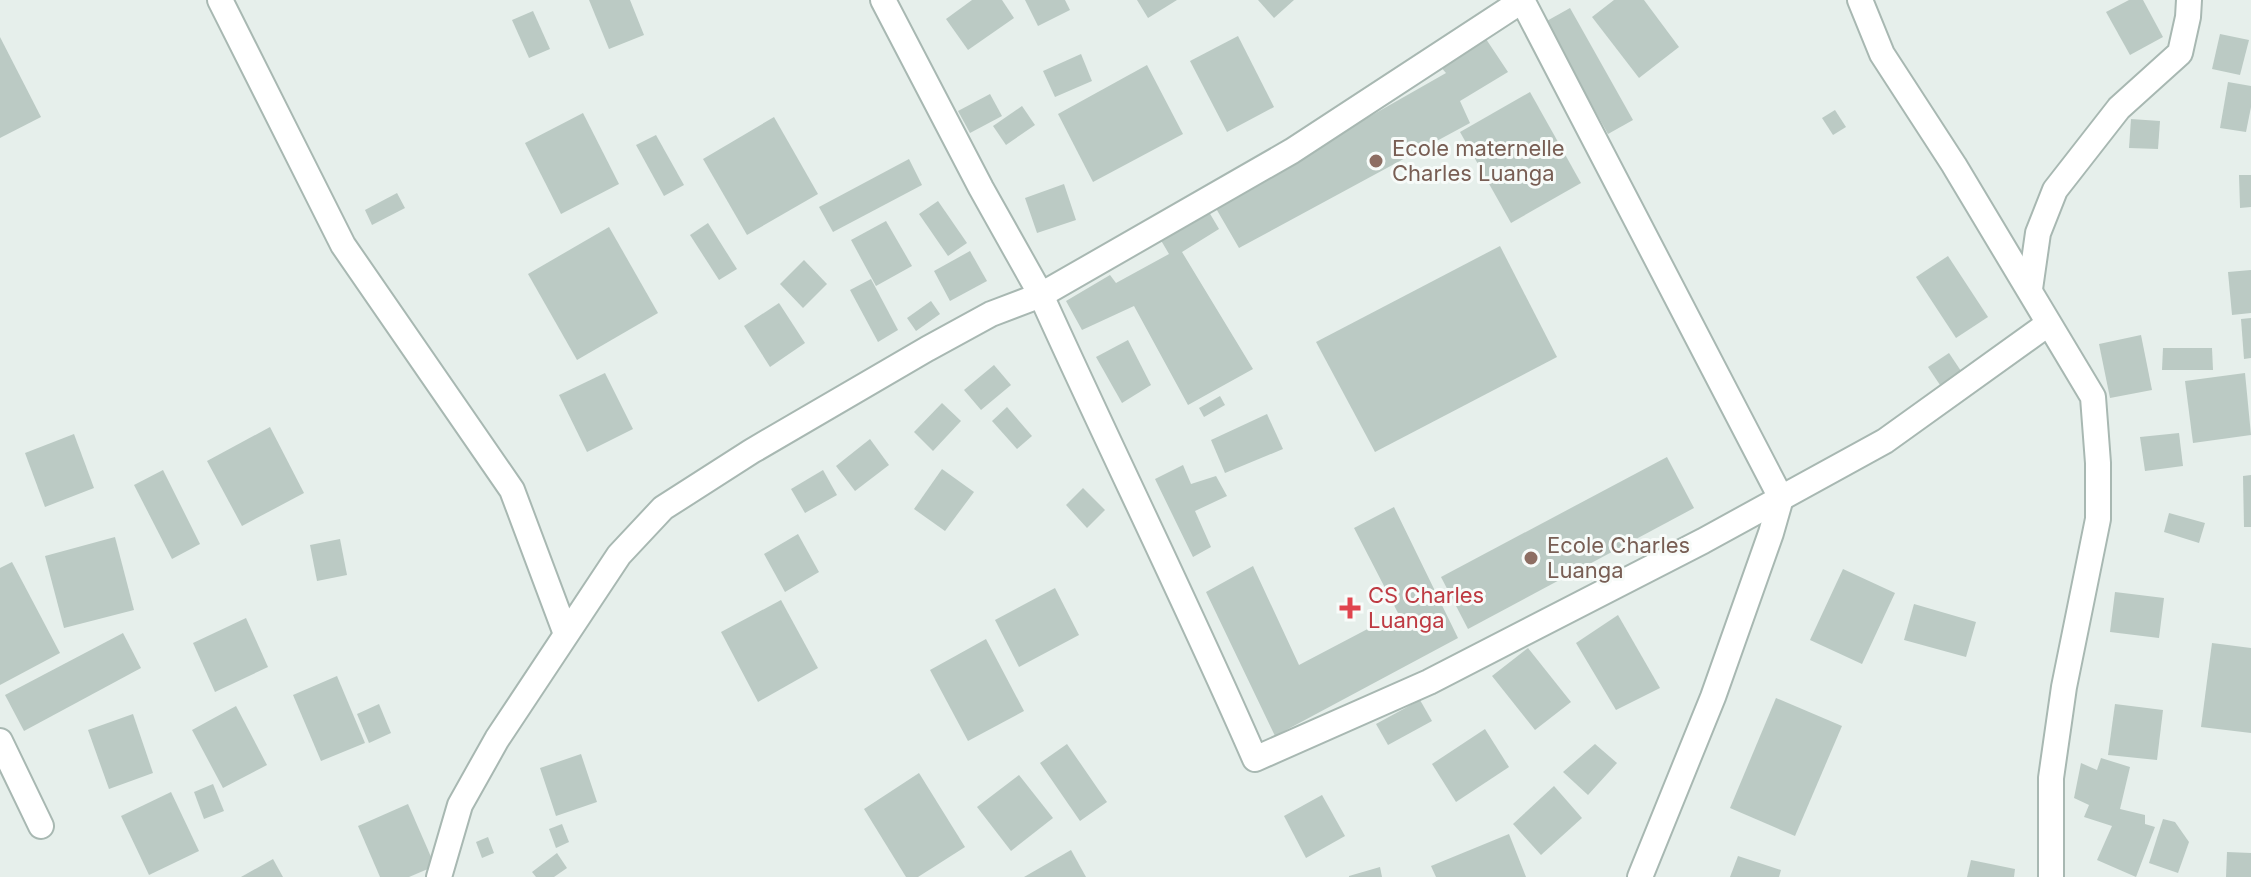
<svg xmlns="http://www.w3.org/2000/svg" width="2251" height="877" viewBox="0 0 2251 877" font-family="Inter,sans-serif">
<style>
.building{fill:#bbcac4}
.lines{fill:none;stroke-linecap:round;stroke-linejoin:round}
.minor-casing{stroke:#a8b8b2;stroke-width:28}
.minor{stroke:#fff;stroke-width:24}
.education-dot{fill:#8d6e63;stroke:#f7fbf9;stroke-width:3}
.health-dot{fill:#e0444e;stroke:#f7fbf9;stroke-width:3}
.labels{text-anchor:middle;stroke-width:6;stroke-linejoin:round;paint-order:stroke}
.education-label{font-size:22px;fill:#785e54;stroke:#f7fbf9;text-anchor:start}
.health-label{font-size:22px;fill:#be3a42;stroke:#f7fbf9;text-anchor:start}
</style>
<rect width="100%" height="100%" fill="#e6efeb"/>
<g class="building">
<path d="M589,0H630L644,35L609,49Z"/>
<path d="M972,0H1002L1014,18L968,50L946,19Z"/>
<path d="M1025,0H1065L1070,10L1038,26Z"/>
<path d="M1137,0H1177L1148,18Z"/>
<path d="M1258,0H1294L1274,18Z"/>
<path d="M1614,0H1644L1679,47L1639,78L1592,17Z"/>
<path d="M2129,0H2143L2163,37L2130,55L2106,12Z"/>
<path d="M1570,8L1633,120L1608,134L1545,22Z"/>
<path d="M533,11L550,49L529,58L512,20Z"/>
<path d="M2220,34L2249,40L2240,75L2212,69Z"/>
<path d="M1238,36L1274,107L1227,132L1190,61Z"/>
<path d="M1484,36L1508,72L1460,101L1470,123L1239,248L1214,205L1446,73L1439,65Z"/>
<path d="M0,37L41,117L0,138Z"/>
<path d="M1081,54L1092,81L1055,97L1043,71Z"/>
<path d="M1147,65L1183,134L1093,182L1058,114Z"/>
<path d="M2228,82L2251,86V107L2246,132L2220,128Z"/>
<path d="M1530,92L1581,183L1511,223L1460,132Z"/>
<path d="M990,94L1002,116L970,133L958,111Z"/>
<path d="M1022,106L1035,125L1006,145L993,126Z"/>
<path d="M1835,110L1846,127L1833,135L1822,118Z"/>
<path d="M583,113L619,184L561,214L525,143Z"/>
<path d="M774,117L818,194L747,235L703,159Z"/>
<path d="M2131,119L2160,121L2158,149L2129,148Z"/>
<path d="M656,135L684,185L664,196L636,145Z"/>
<path d="M909,159L922,185L833,232L819,207Z"/>
<path d="M2239,175H2251V207L2240,208Z"/>
<path d="M1064,184L1076,220L1037,233L1025,198Z"/>
<path d="M397,193L405,208L372,225L365,210Z"/>
<path d="M938,201L967,243L948,256L919,214Z"/>
<path d="M1209,212L1219,229L1182,252L1253,369L1188,405L1134,306L1082,330L1066,301L1110,275L1116,283L1169,254L1159,237Z"/>
<path d="M886,221L912,266L876,286L851,240Z"/>
<path d="M708,223L737,269L719,280L690,235Z"/>
<path d="M609,227L658,313L577,360L528,274Z"/>
<path d="M1500,246L1557,357L1375,452L1316,342Z"/>
<path d="M970,251L987,281L950,301L934,271Z"/>
<path d="M1948,256L1988,317L1956,338L1916,277Z"/>
<path d="M804,260L827,284L803,308L780,284Z"/>
<path d="M2251,270V313L2232,315L2228,272Z"/>
<path d="M871,279L898,330L878,342L850,290Z"/>
<path d="M931,301L940,314L916,331L907,318Z"/>
<path d="M779,303L805,343L770,367L744,326Z"/>
<path d="M2251,318V358L2244,359L2241,319Z"/>
<path d="M2141,335L2152,390L2110,398L2099,344Z"/>
<path d="M1128,340L1151,385L1122,403L1096,357Z"/>
<path d="M2163,348H2212L2213,370H2162Z"/>
<path d="M1949,353L1961,371L1940,385L1928,367Z"/>
<path d="M994,365L1011,385L981,410L964,390Z"/>
<path d="M605,373L633,429L587,452L559,395Z"/>
<path d="M2245,373L2251,435L2193,443L2185,381Z"/>
<path d="M1220,396L1225,405L1204,417L1199,408Z"/>
<path d="M942,403L961,421L933,451L914,432Z"/>
<path d="M1007,407L1032,436L1017,449L992,421Z"/>
<path d="M1267,414L1283,449L1225,473L1211,440Z"/>
<path d="M270,427L304,493L242,526L207,461Z"/>
<path d="M2179,433L2183,466L2145,471L2140,437Z"/>
<path d="M74,434L94,488L45,507L25,453Z"/>
<path d="M870,439L889,465L855,491L836,466Z"/>
<path d="M1667,457L1694,508L1468,629L1441,577Z"/>
<path d="M1183,465L1191,484L1216,476L1227,496L1195,511L1211,547L1193,557L1155,479Z"/>
<path d="M942,469L974,492L945,531L914,509Z"/>
<path d="M163,470L200,544L172,559L134,485Z"/>
<path d="M823,470L837,495L805,513L791,489Z"/>
<path d="M2251,475V527H2244L2243,476Z"/>
<path d="M1083,488L1105,510L1087,528L1066,505Z"/>
<path d="M1394,507L1458,638L1275,736L1206,592L1253,566L1299,665L1398,613L1354,528Z"/>
<path d="M2169,513L2205,523L2199,543L2164,532Z"/>
<path d="M798,534L819,572L785,592L764,554Z"/>
<path d="M115,537L134,610L64,628L45,556Z"/>
<path d="M340,539L347,575L317,581L310,545Z"/>
<path d="M12,562L60,653L0,685V568Z"/>
<path d="M1843,569L1895,593L1862,664L1810,640Z"/>
<path d="M1055,588L1079,635L1019,667L995,620Z"/>
<path d="M2115,592L2164,598L2159,638L2110,632Z"/>
<path d="M781,600L818,668L758,702L721,632Z"/>
<path d="M1914,604L1976,622L1966,657L1904,640Z"/>
<path d="M1618,615L1660,688L1616,710L1576,643Z"/>
<path d="M246,618L268,667L215,692L193,643Z"/>
<path d="M123,633L141,668L24,731L5,695Z"/>
<path d="M986,639L1024,711L968,741L930,670Z"/>
<path d="M2212,643L2251,648V733L2201,727Z"/>
<path d="M1528,648L1571,702L1535,730L1492,676Z"/>
<path d="M337,676L365,743L321,761L293,695Z"/>
<path d="M1776,698L1842,726L1795,836L1730,808Z"/>
<path d="M1420,700L1432,721L1388,745L1376,724Z"/>
<path d="M379,704L391,733L369,743L357,714Z"/>
<path d="M2115,704L2163,710L2157,760L2108,755Z"/>
<path d="M236,706L267,765L223,788L192,730Z"/>
<path d="M133,714L153,773L109,789L88,730Z"/>
<path d="M1485,729L1509,767L1456,802L1432,764Z"/>
<path d="M1067,744L1107,802L1080,821L1040,763Z"/>
<path d="M1595,744L1617,763L1588,795L1563,772Z"/>
<path d="M581,754L597,802L556,816L540,768Z"/>
<path d="M2101,758L2130,767L2120,809L2145,815V824L2155,827L2136,877L2097,860L2112,826L2084,817L2089,805L2074,798L2081,763L2097,770Z"/>
<path d="M919,773L965,847L918,877H906L864,809Z"/>
<path d="M1019,775L1053,818L1011,851L977,807Z"/>
<path d="M213,784L224,811L204,819L194,792Z"/>
<path d="M1554,786L1582,818L1541,855L1513,824Z"/>
<path d="M171,792L199,851L149,875L121,816Z"/>
<path d="M1322,795L1345,836L1306,858L1284,816Z"/>
<path d="M408,804L435,866L409,877H380L358,826Z"/>
<path d="M2163,819L2175,822L2189,842L2178,873L2149,863Z"/>
<path d="M562,824L569,842L556,848L549,829Z"/>
<path d="M1509,834L1526,877H1436L1431,866Z"/>
<path d="M488,837L494,853L482,858L476,842Z"/>
<path d="M1071,850L1086,877H1024Z"/>
<path d="M2227,852L2251,853V877H2226Z"/>
<path d="M557,853L567,868L554,877H536L532,872Z"/>
<path d="M1738,856L1781,870L1779,877H1730Z"/>
<path d="M273,859L283,877H241Z"/>
<path d="M1971,860L2015,869L2014,877H1967Z"/>
<path d="M1380,867L1382,877H1349V876Z"/>
</g>
<g class="lines">
<g class="minor-casing">
<g id="minor">
<path d="M220,0L343,245L512,490L566,634"/>
<path d="M883,0L981,188L1041,295L1292,151L1523,0"/>
<path d="M1522,0L1781,498L1771,533L1713,697L1640,877"/>
<path d="M1860,0L1882,54L1954,165L2093,397L2098,463V519L2064,687L2051,778V877"/>
<path d="M2030,289L2038,233L2055,190L2119,108L2180,53L2188,17L2189,0"/>
<path d="M0,741L41,826"/>
<path d="M439,877L460,805L497,739L619,555L663,508L752,451L927,349L991,314L1041,295C1111,450 1187,603 1255,759L1429,682L1703,541L1885,441L2048,324"/>
</g>
</g>
<use href="#minor" class="minor"/>
</g>
<g class="education-dot">
<circle cx="1376" cy="161" r="8"/>
<circle cx="1531" cy="558" r="8"/>
</g>
<path class="health-dot" d="M1346 596h8v8h8v8h-8v8h-8v-8h-8v-8h8z"/>
<g class="labels">
<g class="education-label">
<text x="1392" y="156">Ecole maternelle<tspan x="1392" dy="25">Charles Luanga</tspan></text>
<text x="1547" y="553">Ecole Charles<tspan x="1547" dy="25">Luanga</tspan></text>
</g>
<g class="health-label">
<text x="1368" y="603">CS Charles<tspan x="1368" dy="25">Luanga</tspan></text>
</g>
</g>
</svg>
